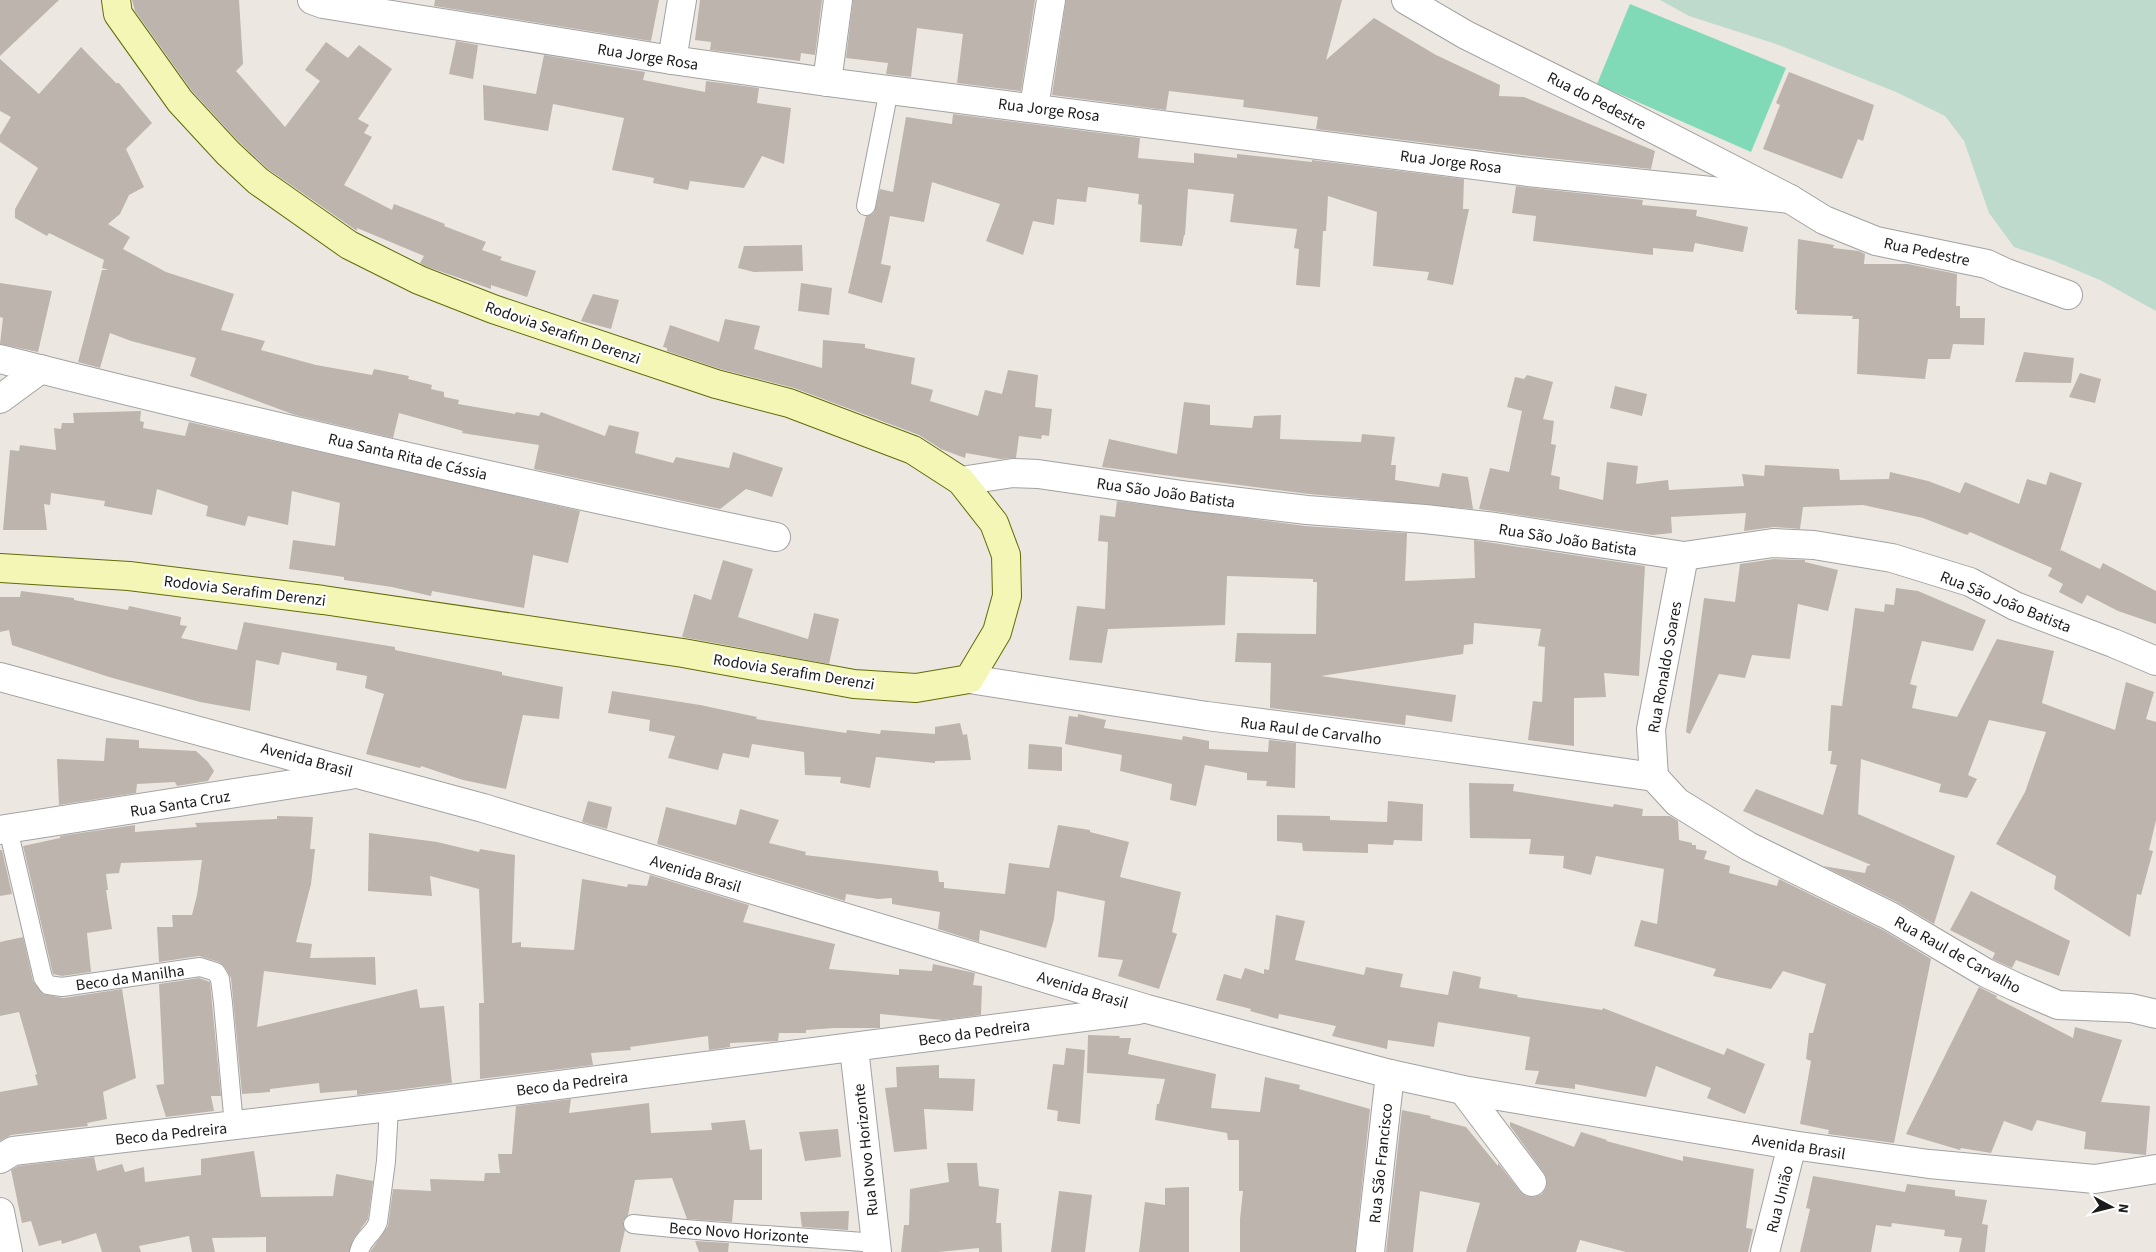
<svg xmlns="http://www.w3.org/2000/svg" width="2156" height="1252" viewBox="0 0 2156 1252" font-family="'Source Sans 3',sans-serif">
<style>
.wetland{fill:#bedacd}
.pitch{fill:#80dab7}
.building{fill:#bcb4ad}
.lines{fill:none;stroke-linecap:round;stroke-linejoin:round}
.service-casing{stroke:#a2a2a2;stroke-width:20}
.minor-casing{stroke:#a2a2a2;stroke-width:30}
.secondary-casing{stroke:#616c08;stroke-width:30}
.service{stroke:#fff;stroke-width:18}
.minor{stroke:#fff;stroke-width:28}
.secondary{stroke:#f3f6b4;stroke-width:28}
.labels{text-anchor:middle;stroke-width:5;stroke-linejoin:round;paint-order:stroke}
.street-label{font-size:16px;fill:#1b1b1b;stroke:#fff}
</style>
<rect width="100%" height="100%" fill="#ece8e1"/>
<path class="wetland" d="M1660,0H2156V311L2100,280L2052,260L2014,247L1989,213L1964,141L1945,116L1896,92L1776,44L1689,16Z"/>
<path class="pitch" d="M1630,4L1786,68L1751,152L1597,84Z"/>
<g class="building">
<path d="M0,0H59L0,56Z"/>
<path d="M132,0H239L243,64L236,71L285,127L320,81L305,70L326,42L348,58L359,45L392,69L358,119L369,125L364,133L372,137L344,185L392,210L394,204L445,224L444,226L486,242L482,250L502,257L500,260L536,271L527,297L491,285V289L425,266L420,263L424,256L357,228V231L268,169L239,142L192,91L135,11Z"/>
<path d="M435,0H659L651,41L434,6Z"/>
<path d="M700,0H822L815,55L801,53L800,61L710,50L711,42L695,40Z"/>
<path d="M853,0H1035L1021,91L957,83L963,34L917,28L911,77L886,74L888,63L846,58Z"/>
<path d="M1066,0H1342L1326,60L1374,18L1436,55L1500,85L1499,96L1524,97L1655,151L1651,169L1530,156L1316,129L1318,117L1243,107L1244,100L1169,91L1166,110L1052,95Z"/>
<path d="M456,41L478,45L473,79L449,74Z"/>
<path d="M81,47L116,83H119L152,123L126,149L144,187L129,195L120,214L108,224L130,237L123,249L166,272L234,294L221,330L265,341L261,350L316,365L372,375L374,369L409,376L408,379L432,385L431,389L444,392V397L459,400L458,404L515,414L516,412L539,416L541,412L605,436L609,425L639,432L635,453L673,463L676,457L729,468L733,452L783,468L772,497L746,489L720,509L534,469L539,445L462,433L463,431L399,413L393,438L295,415L190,376L196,358L131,341L110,333L100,368L78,362L102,270H108L102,268L104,260L49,233L47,236L15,218V209L38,168L0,142V135L11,117L0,111V59L39,94Z"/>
<path d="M544,55L645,72L643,80L705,92L706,81L759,88L757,103L791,108L784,164L762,156L744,188L690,181L688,190L653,183L654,178L612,170L624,118L553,104L548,131L484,120L483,85L536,94Z"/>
<path d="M1789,72L1874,105L1863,141L1858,139L1842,179L1763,149L1780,105L1776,103Z"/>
<path d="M953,114L1140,138L1138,158L1194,163V153L1237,158V154L1312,162V160L1464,179L1463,209H1469L1453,285L1427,280L1429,272L1373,266L1377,212L1328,196L1326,231H1323L1320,287L1296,285L1299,249L1294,248L1297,229L1230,222L1234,194L1188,189L1185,235H1184L1182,246L1140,242L1142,205L1138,204L1139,194L1088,187L1086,202L1057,199L1054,225L1033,221L1023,255L986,241L1000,204L932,182L924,222L890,216L881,264L891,266L882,303L848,293L866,216L874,213L880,189L893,192L906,117L952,124Z"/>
<path d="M1516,186L1643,200L1642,205L1697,210L1696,216L1748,227L1743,252L1695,243L1693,252L1653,248V255L1533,241L1536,216L1512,213Z"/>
<path d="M1798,239L1834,245L1833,248L1859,251L1865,254L1864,264H1908L1957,274L1956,306H1960V318H1985L1984,345L1953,344L1950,359H1928L1925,379L1857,374L1859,319H1852L1853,316L1797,314V310H1795Z"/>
<path d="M802,245L803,271L754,272L738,268L744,246Z"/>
<path d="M0,283L52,291L38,352L0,344L3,318L0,317Z"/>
<path d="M801,283L832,288L829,315L798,311Z"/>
<path d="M593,294L619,300L611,329L581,321Z"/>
<path d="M725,319L760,326L754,349L822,368L823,340L865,344V348L915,358L911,384L933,390L930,401L978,416L985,390L1002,394L1008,370L1038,375L1035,407L1052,409L1049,436L1042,435L1041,439L1019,436L1016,458L1000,459L966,453L965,458L941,449L919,435L794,388L720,369L667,351V348L663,347L670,325L719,342Z"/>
<path d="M2024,352L2074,358L2071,383L2015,382Z"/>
<path d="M2080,373L2101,379L2095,403L2069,397Z"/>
<path d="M1527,375L1553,382L1543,419L1554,421L1551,444L1556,445L1551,475L1560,477L1559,489L1603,500L1607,462L1638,466L1636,484L1668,480L1669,490L1744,486L1742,474L1764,476L1765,465L1839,469L1840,480L1889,479L1890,472L1928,481L1960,493L1965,482L2019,504L2027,479L2046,485L2050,472L2082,483L2060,551L2061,550L2100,569L2103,563L2156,591V624L2118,611L2087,595L2082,604L2059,592L2063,584L2048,576L2052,568L1970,532L1967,535L1923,518L1863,505L1803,507L1800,529L1774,527L1744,531L1746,513L1671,517L1672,533L1653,535L1479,509L1490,468L1509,472L1522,411L1507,407L1515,377L1524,379Z"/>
<path d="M1615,386L1647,394L1642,416L1610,408Z"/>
<path d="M1184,402L1210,405V425L1252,428L1254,416L1281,415L1280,439L1361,442L1362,434L1395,437L1391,465H1396L1395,480L1439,487L1442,473L1468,477L1473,509L1309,494L1102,467L1109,439L1177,454Z"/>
<path d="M141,411L140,421L144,422L143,428L185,436L189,422L580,511L568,563L533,555L524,608L432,591L431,596L392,587L344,580V577L289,569L293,540L335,546L340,503L292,491L288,525L248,516L245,526L206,516L208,506L157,489L152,515L104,506L105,501L51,493L50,505L44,504L47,530H3L10,450L19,451L20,445L56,450L54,428L61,429L62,423H74L73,413Z"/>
<path d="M1117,501L1305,526L1407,533L1405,581L1475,578L1474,540L1645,566L1639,676L1604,673L1606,697L1574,698V746L1528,740L1533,701L1542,702L1545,647L1538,646L1541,629L1474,623L1473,644L1464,645L1463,654L1321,676L1456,695L1452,722L1406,715L1405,725L1270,708L1271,663L1235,662L1237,633L1316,634L1317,582H1313V579L1227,576L1225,625L1108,629L1102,663L1069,660L1077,606L1105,609L1108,542L1098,541L1100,515L1115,517Z"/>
<path d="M1774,559L1805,560V562L1838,570L1828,611L1798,604L1790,659L1752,655L1745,678L1719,674L1690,734L1686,732L1704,598L1735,602L1740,564Z"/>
<path d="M723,560L753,569L738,617L808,639L814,613L839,619L829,664L682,637L694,594L711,600Z"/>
<path d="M1896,588L1918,591L1986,620L1973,651L1922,641L1910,684L1917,686L1912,708L1957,717L1997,639L2054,651L2042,703L2115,730L2126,682L2154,692L2146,719L2156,722V820L2149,850L2153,851L2141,895L2137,894L2130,937L2054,889L2056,876L1996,844L2025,792L2046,732L1989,720L1968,775L1977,779L1967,798L1939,792L1941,784L1861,759L1858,814L1955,856L1934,924L1897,902L1823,866L1865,873L1867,866L1871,865L1743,811L1756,789L1823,815L1837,765L1830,764L1832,751H1828L1831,705L1842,706L1855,608L1884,612L1885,604L1894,605Z"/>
<path d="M21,591L74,598V600L128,610L129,606L181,617L180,625L187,626L181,638L237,650L244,622L395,647V650L502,672V675L563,687L559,719L523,715L506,789L463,780L421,766L420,768L366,754L384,694L365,688L367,676L336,670L337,663L282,652L279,665L256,660L250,711L200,702L109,677L12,645L9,630L0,632V597H20Z"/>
<path d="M612,691L700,705L757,717L756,719L846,733L847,730L880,734L881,730L935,734V727L960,723L963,735L967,734L971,760L935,761V763L876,757L870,788L840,783L841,777L805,775L804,752L752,744L749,758L723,753L718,770L668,758L675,736L649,731L650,720L608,713Z"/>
<path d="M1078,714L1106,720L1104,728L1182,740L1183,736L1209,741V749L1268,752L1269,740L1296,743L1295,788L1266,786L1267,781L1247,780V773L1205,765L1196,806L1170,800L1172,784L1120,771L1122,755L1065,744L1069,716L1078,717Z"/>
<path d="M106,738L139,740V748L196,751L208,762L214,771L208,781L177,786L175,782L137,784L136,793L59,805L57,759L104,761Z"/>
<path d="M1029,744L1062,747V771L1028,769Z"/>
<path d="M1469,783L1514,784L1513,791L1613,807L1614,804L1643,809L1642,816H1670L1678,821L1679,840L1692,843V845H1696V849L1707,851L1704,859L1730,866L1729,873L1777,886L1779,879L1883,930L1931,959L1894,1143L1828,1134L1829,1130L1800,1124L1811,1061L1806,1059L1809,1033H1813L1826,984L1783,971L1771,989L1713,976L1716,969L1634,946L1641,920L1657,924L1664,869L1596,856L1591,875L1563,868L1564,856L1529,854L1531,839L1470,838Z"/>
<path d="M588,801L612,807L607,829L582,822Z"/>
<path d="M1388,801L1423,804L1422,841L1394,840L1393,845L1368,844V853L1303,851L1302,843L1277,841V815L1330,816V820L1387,822Z"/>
<path d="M666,807L736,825L740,809L779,820L769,843L806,852L805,855L938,871L939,882H944V888L1005,894L1009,863L1049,868L1058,825L1090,830V832L1129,842L1120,877L1181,892L1172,932L1177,934L1159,989L1118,976L1123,960L1098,957L1105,901L1057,891L1054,919L1046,948L980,930L979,942L938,929L940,912L892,904V898L878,899L846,894L845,901L657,844Z"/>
<path d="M277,816L313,817L310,849H315L311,884L296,942L312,944L310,958L375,957L376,985L264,971L257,1027L417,989L420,1008L444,1006L452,1083L357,1095V1090L320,1093L319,1083L270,1089V1092L242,1094L231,978L225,967L219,962L199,956L159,962L157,927H173L172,915H192L197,895L202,860L121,863L119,873L106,874L108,890H106L112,929L87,933L91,972L62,976L53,974L23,846L60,838V836L135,825V832L197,827L195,823L277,819Z"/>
<path d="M369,833L437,842L479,852L480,849L515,855L512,943L521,942V947L574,950L582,879L627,887L628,884L647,886L650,875L749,905L743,922L835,944L829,969L899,975V969L932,971L933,964L975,973L973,985L982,986L981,1015L943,1020L880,1014V1028H834L806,1030V1033H779L778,1041L730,1043V1047L709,1050L708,1036L630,1047L631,1050L591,1053L593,1065L480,1079L479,1003H484L479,889L430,876L432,896L368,891Z"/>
<path d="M0,850H2L12,894L0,896Z"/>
<path d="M1971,891L2070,941L2059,976L2016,960L2012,968L1992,959L1995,953L1950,930Z"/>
<path d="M1276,915L1305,921L1295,960L1364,975L1366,967L1403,974L1400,987L1448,995L1453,971L1481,977L1479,988L1518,995L1517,997L1602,1010L1603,1008L1724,1055L1727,1048L1765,1064L1745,1114L1707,1098L1711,1088L1656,1066L1646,1097L1575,1084V1089L1535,1084L1539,1071L1525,1070L1530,1037L1438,1022L1434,1047L1388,1040L1387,1049L1332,1036L1336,1026L1279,1014L1278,1019L1250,1011L1251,1009L1216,1000L1224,974L1241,979L1245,968L1264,974V969L1269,970Z"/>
<path d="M23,937L33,981L43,994L63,998L122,989L136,1078L103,1092L107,1119L87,1123L88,1126L11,1135L0,1141V1092L38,1085L35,1075L37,1074L19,1012L0,1016V942Z"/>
<path d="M199,978L210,982L221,1096H211L214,1111L166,1117L156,1085L164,1084L159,984Z"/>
<path d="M1979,987L1997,996L1996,998L2073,1038L2075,1027L2122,1040L2101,1102L2150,1106L2146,1155L2084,1149L2086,1132L2037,1120L2032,1131L2004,1121L1991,1153L1961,1148L1960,1150L1906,1134Z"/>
<path d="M1088,1035L1120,1036L1119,1038H1131L1128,1054L1216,1074L1211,1108L1260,1112L1265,1077L1300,1085L1299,1089L1370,1109L1355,1252H1240V1219L1243,1191H1239V1140H1228L1227,1133L1155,1120L1157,1104H1159L1165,1079L1087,1073Z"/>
<path d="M1066,1048L1085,1050L1080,1124L1057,1121L1058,1111L1047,1109L1053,1064L1064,1065Z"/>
<path d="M939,1065V1078L975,1079L973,1111L924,1109L927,1149L894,1152L885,1088L897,1087L896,1067Z"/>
<path d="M571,1099L569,1113L649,1103L651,1133L712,1130L711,1123L745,1120L750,1150L762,1149V1200H734L732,1222L687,1219L672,1178L635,1180L628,1215L623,1222L625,1230L620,1252H370L388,1226L393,1189L431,1191L430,1179L484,1181L485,1173H500L498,1154H512L516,1106Z"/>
<path d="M1402,1110L1431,1116L1430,1118L1466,1127L1498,1166V1163L1520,1191L1526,1196L1534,1197L1542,1194L1546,1188L1547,1180L1544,1173L1510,1126V1122L1574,1147L1581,1132L1607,1140L1606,1141L1683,1161V1156L1754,1169L1746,1228L1753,1229L1748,1252H1626L1580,1240L1576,1252H1466L1480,1203L1420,1191L1413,1252H1386Z"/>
<path d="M838,1129L841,1157L805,1161L799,1132Z"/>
<path d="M254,1151L261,1197L333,1196L336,1174L373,1181L368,1219L354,1238L349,1252H266V1237L212,1238L215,1252H192L189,1236L139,1246L141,1252H102L96,1233L62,1244L61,1240L39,1246L31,1221L22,1223L11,1170L18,1166L94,1157L97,1171L122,1164L125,1172L144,1167L145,1182L201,1175V1159Z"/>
<path d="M947,1163H977L979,1186L999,1189L996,1223H1001L1002,1252H979V1248L938,1252H901L904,1225H909L910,1189L949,1182Z"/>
<path d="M1813,1176L1905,1192L1907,1184L1955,1190V1196L1987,1200L1982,1224L1988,1225L1985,1252H1959L1962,1238L1944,1236L1945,1230L1892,1223L1891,1227L1876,1225L1871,1252H1800L1810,1209L1806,1208Z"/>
<path d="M1189,1187V1252H1139L1145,1202L1165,1205V1188Z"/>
<path d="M1059,1191L1092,1195L1085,1252H1051Z"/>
<path d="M849,1211L848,1230L802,1227L800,1212Z"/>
<path d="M695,1241L729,1243L728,1252H699Z"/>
</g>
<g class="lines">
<g class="service-casing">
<g id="service">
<path d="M866,206L889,90"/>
<path d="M8,829L43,978L48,985L62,987L200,967L216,972L220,979L223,1003L234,1126"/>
<path d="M633,1224C713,1233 794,1236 875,1243"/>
<path d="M359,1252C363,1236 373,1236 378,1222L386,1161L389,1107"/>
</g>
</g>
<g class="minor-casing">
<g id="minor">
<path d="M312,0L323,4L672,60L827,82L1528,172L1790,199"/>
<path d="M1406,0L1466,35L1617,110L1790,199L1824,220L1876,241L1987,264L2006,273L2068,295"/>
<path d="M672,60L682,0"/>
<path d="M827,82L838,0"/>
<path d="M1034,107L1051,0"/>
<path d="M0,359C257,424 516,483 776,537"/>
<path d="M0,399L41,369"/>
<path d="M961,481L1013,473L1038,474L1189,496L1307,510L1425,519L1495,527L1684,556L1773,543L1814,545L1892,558L1970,582L2015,606L2113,643L2156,661"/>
<path d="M0,677L483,808L1147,1009L1390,1074L1463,1090L1792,1145L1929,1164L2095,1179L2156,1169"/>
<path d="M969,679L1207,716L1437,746L1654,777"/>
<path d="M1654,777L1677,802L1748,846L1890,916L1986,973L2016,987L2058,1005L2131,1008L2156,1014"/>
<path d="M1654,777L1651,729L1684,556"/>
<path d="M0,830L350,775"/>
<path d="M854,1048L877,1252"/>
<path d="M1463,1090L1532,1182"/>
<path d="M0,1159L13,1151L389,1107L1138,1010"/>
<path d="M0,1212L8,1252"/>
<path d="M1370,1252L1390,1074"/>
<path d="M1765,1252L1792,1145"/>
</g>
</g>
<g class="secondary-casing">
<path id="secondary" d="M0,568L129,576L323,600L683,653L854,684L916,688L969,679L997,632L1007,596L1006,555L994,523L961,481L913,450L789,403L716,384L493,309L419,280L349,245L258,181L228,153L180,101L118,14L116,0"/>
</g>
<use href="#service" class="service"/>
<use href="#minor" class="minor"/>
<use href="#secondary" class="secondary"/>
</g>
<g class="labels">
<g class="street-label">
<text transform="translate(648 56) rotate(9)" y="6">Rua Jorge Rosa</text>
<text transform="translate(1597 100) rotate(27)" y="6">Rua do Pedestre</text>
<text transform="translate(1049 109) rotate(7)" y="6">Rua Jorge Rosa</text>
<text transform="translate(1451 161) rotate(7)" y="6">Rua Jorge Rosa</text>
<text transform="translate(1927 251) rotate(12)" y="6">Rua Pedestre</text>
<text transform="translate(563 332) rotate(19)" y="6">Rodovia Serafim Derenzi</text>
<text transform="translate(408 456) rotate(13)" y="6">Rua Santa Rita de Cássia</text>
<text transform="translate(1166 492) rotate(8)" y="6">Rua São João Batista</text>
<text transform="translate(1568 539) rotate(9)" y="6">Rua São João Batista</text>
<text transform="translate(245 590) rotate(7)" y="6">Rodovia Serafim Derenzi</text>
<text transform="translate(2006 601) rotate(22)" y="6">Rua São João Batista</text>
<text transform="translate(1664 667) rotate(-80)" y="6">Rua Ronaldo Soares</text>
<text transform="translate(794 671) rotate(9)" y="6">Rodovia Serafim Derenzi</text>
<text transform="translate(1311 730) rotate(7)" y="6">Rua Raul de Carvalho</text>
<text transform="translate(307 759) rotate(15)" y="6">Avenida Brasil</text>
<text transform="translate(180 803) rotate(-9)" y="6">Rua Santa Cruz</text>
<text transform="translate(696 873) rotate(17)" y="6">Avenida Brasil</text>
<text transform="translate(1958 954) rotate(29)" y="6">Rua Raul de Carvalho</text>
<text transform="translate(130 977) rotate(-8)" y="6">Beco da Manilha</text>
<text transform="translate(1083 989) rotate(17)" y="6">Avenida Brasil</text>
<text transform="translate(974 1032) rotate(-8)" y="6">Beco da Pedreira</text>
<text transform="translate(572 1083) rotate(-7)" y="6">Beco da Pedreira</text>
<text transform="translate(171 1133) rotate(-6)" y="6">Beco da Pedreira</text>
<text transform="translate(1799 1146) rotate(9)" y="6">Avenida Brasil</text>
<text transform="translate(865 1150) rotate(-96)" y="6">Rua Novo Horizonte</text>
<text transform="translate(1380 1163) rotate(-84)" y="6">Rua São Francisco</text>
<text transform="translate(1779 1199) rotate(-76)" y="6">Rua União</text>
<text transform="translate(739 1232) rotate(4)" y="6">Beco Novo Horizonte</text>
</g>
</g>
<g transform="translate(2111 1207) rotate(97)" stroke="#ffffff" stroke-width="4" paint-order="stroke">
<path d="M0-4L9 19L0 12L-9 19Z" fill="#1b1b1b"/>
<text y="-8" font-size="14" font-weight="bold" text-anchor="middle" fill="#1b1b1b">N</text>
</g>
</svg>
